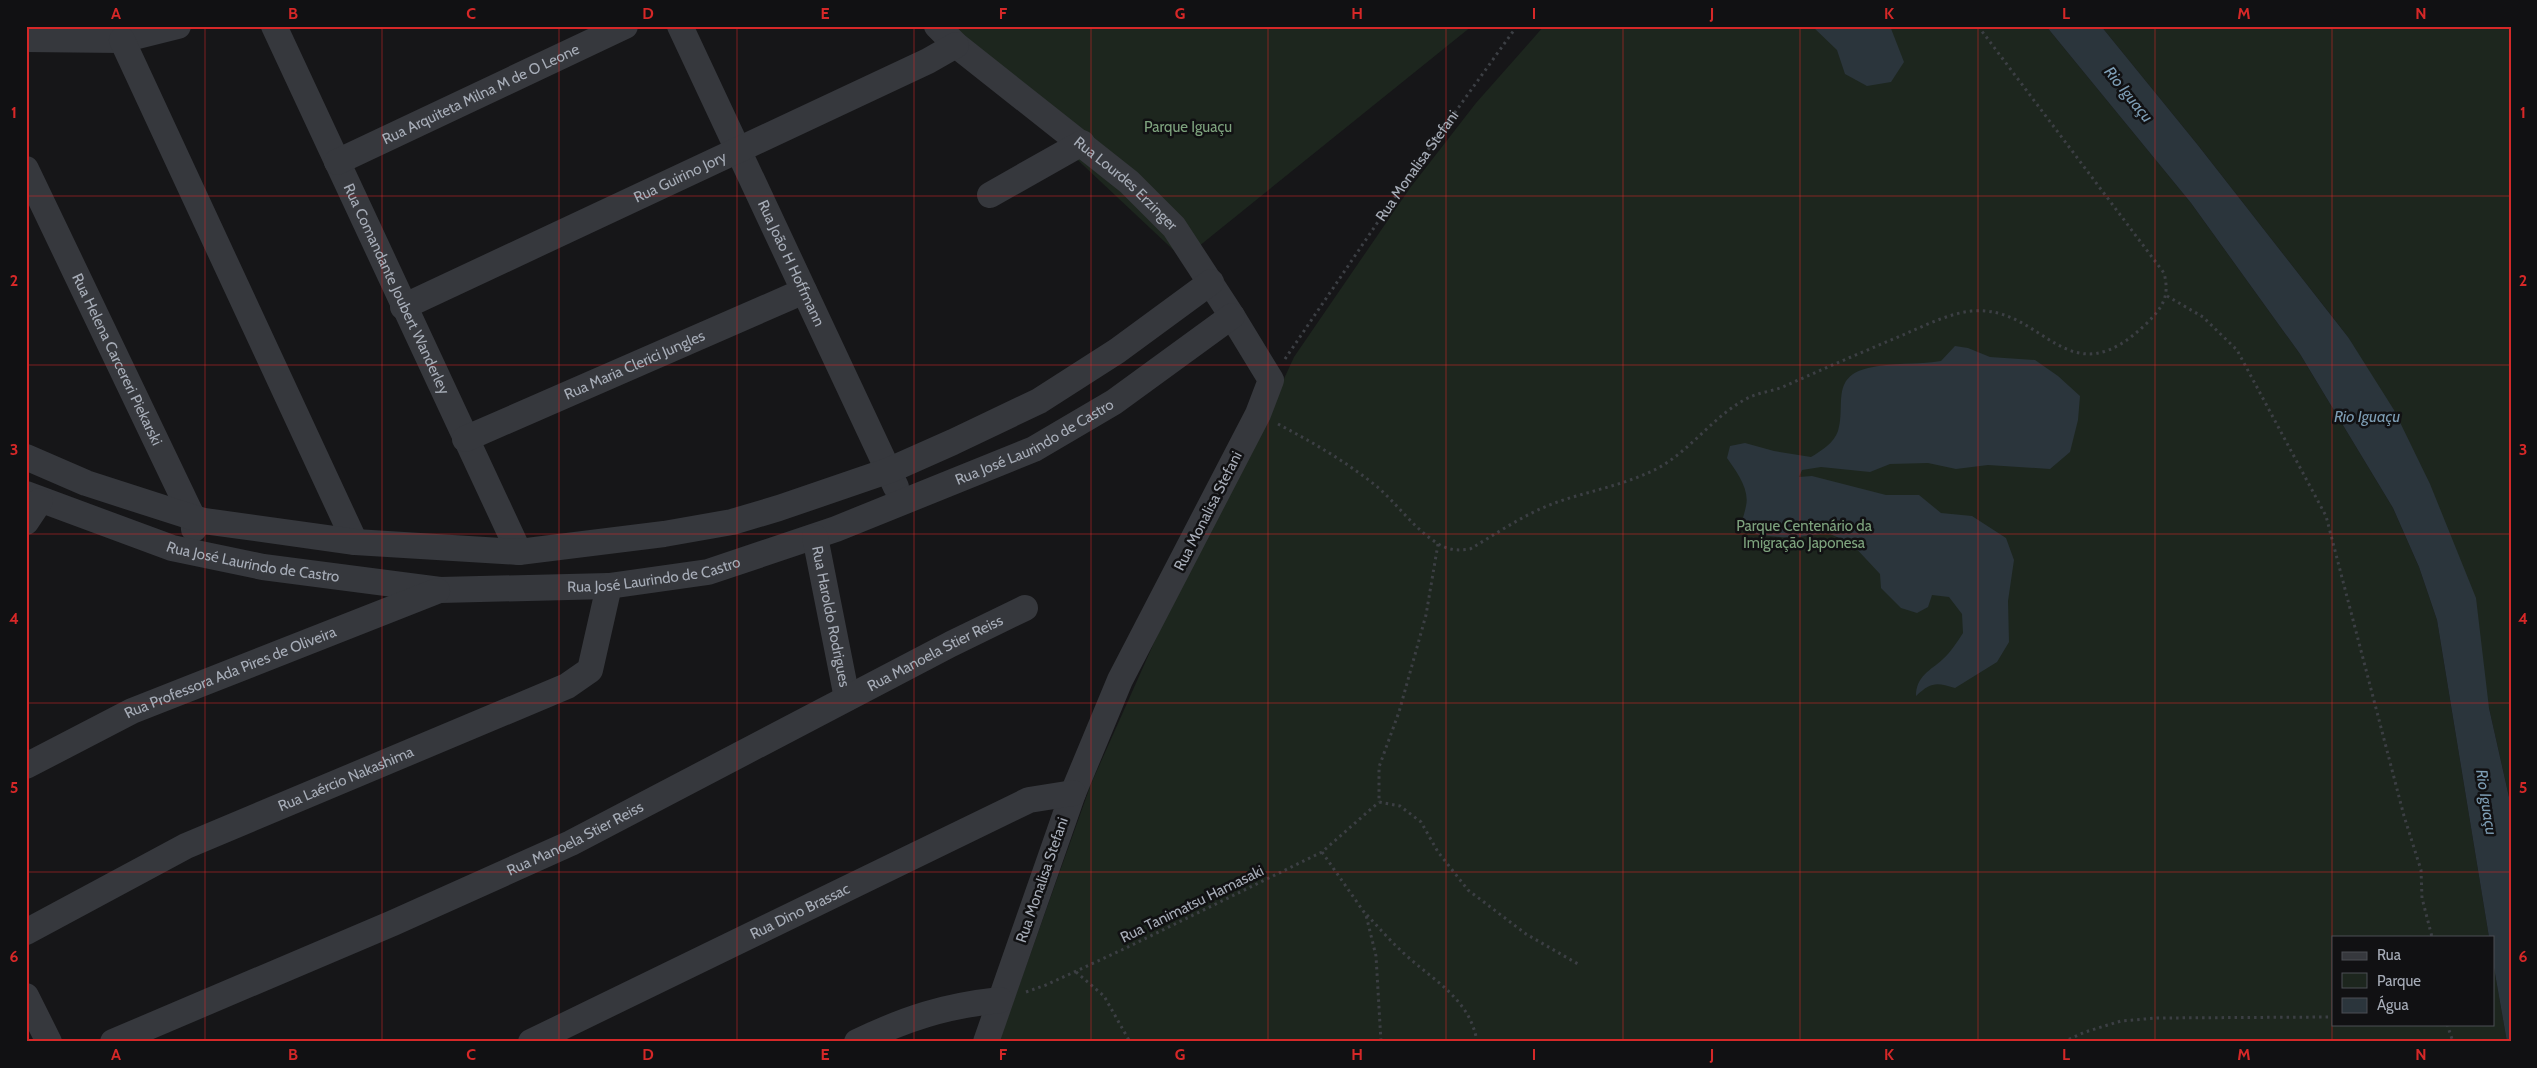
<svg xmlns="http://www.w3.org/2000/svg" width="2537" height="1068" viewBox="0 0 2537 1068" font-family="Cabin,sans-serif">
<style>
.green{fill:#1d261e}
.water{fill:#2b353c}
.lines{fill:none;stroke-linecap:round;stroke-linejoin:round}
.path{stroke:#3c3f44;stroke-width:3;stroke-dasharray:2.5 4;stroke-linecap:butt}
.minor{stroke:#36383d;stroke-width:26}
.grid{fill:none;stroke:#d62828;stroke-width:1;stroke-opacity:0.55}
.labels{text-anchor:middle;stroke-width:5;stroke-linejoin:round;paint-order:stroke}
.street-label{font-size:15px;fill:#a7adb8;stroke:#111113}
.park-label{font-size:15px;fill:#7ea37e;stroke:#111113}
.water-label{font-size:16px;font-style:italic;fill:#7d9db4;stroke:#111113}
.neatline{fill:none;stroke:#d62828;stroke-width:2}
.grid-label{font-size:16px;text-anchor:middle;font-weight:bold;fill:#d62828}
</style>
<rect width="100%" height="100%" fill="#161618"/>
<g class="green">
<path d="M943,26H1472L1183,259L964,53Z"/>
<path d="M1544,26H2046L2191,203L2300,354L2393,508L2419,567L2437,620L2489,937H2333V1024H2493V962L2507,1042H999L1091,784L1165,618L1239,477L1294,357L1410,188L1476,103Z"/>
<path d="M2101,26H2511V806L2489,708L2348,337L2197,144Z"/>
</g>
<g class="water">
<path d="M1812,26H1890L1904,62L1891,82L1867,86L1845,74L1837,50Z"/>
<path d="M2046,26H2101L2197,144L2348,337L2394,410L2430,484L2476,598L2489,708L2511,806V1042H2507L2493,962V937H2489L2437,620L2419,567L2393,508L2300,354L2191,203Z"/>
<path d="M1955,346L1968,348L1990,357L2035,360L2058,376L2080,396L2078,420L2070,452L2050,469L1988,465L1956,469L1928,463L1890,464L1870,472L1821,467L1802,470L1799,477L1812,476L1886,495H1919L1941,513L1972,516L2006,538L2014,560L2008,601L2009,642L1997,662L1955,688C1936,682 1931,682 1916,696C1916,676 1930,671 1943,659C1951,652 1957,642 1963,633L1962,614L1949,597L1932,595L1928,607L1917,613L1901,608L1881,588L1880,574L1852,544L1828,533L1791,538L1760,535L1743,530C1741,520 1744,516 1746,506C1750,489 1736,471 1727,458L1730,446L1745,443L1774,451L1811,457C1821,451 1834,443 1838,431C1846,406 1830,377 1868,368C1892,362 1917,365 1941,361Z"/>
</g>
<g class="lines">
<g class="path">
<path d="M2167,296L2203,317L2237,350L2326,516L2404,816L2421,870L2422,898L2432,937"/>
<path id="s1" d="M1285,359L1405,182L1517,26"/>
<path d="M1278,424C1312,442 1345,461 1375,485C1397,503 1413,528 1437,543C1447,550 1458,551 1470,549C1496,534 1523,515 1552,504C1587,491 1627,485 1660,467C1693,448 1716,413 1750,397C1761,392 1774,391 1785,386C1825,368 1865,351 1905,334C1926,325 1948,314 1971,311C2045,304 2066,402 2147,323C2163,307 2170,296 2164,273L1978,26"/>
<path d="M1438,544L1426,615L1399,712L1379,767V802L1400,806L1421,822L1438,852L1468,890L1526,934L1578,964"/>
<path d="M1322,852L1366,915L1376,956L1381,1042"/>
<path d="M1367,915C1380,929 1393,944 1408,957C1436,982 1471,1001 1477,1042"/>
<path d="M1076,972L1104,996L1130,1042"/>
<path d="M1026,992L1046,985L1126,948L1322,852L1379,802"/>
<path d="M2447,1024L2453,1042"/>
<path d="M2063,1042L2085,1032L2121,1021L2157,1018L2333,1017"/>
</g>
<g class="minor">
<path id="s2" d="M274,26L519,552"/>
<path id="s3" d="M680,26L896,487"/>
<path id="s4" d="M937,26L956,45L1129,182L1174,227L1232,316L1271,380L1258,414L1120,680L1073,793L986,1042"/>
<path d="M26,39L122,40L178,26"/>
<path d="M122,40L355,542"/>
<path id="s5" d="M337,162L625,26"/>
<path id="s6" d="M26,169L193,518L194,529"/>
<path d="M990,195L1082,143"/>
<path id="s7" d="M403,307L928,61L956,45"/>
<path id="s8" d="M465,439L804,291"/>
<path d="M26,457L86,483L204,521L355,542L519,552L664,534L732,522L779,508L890,470L953,442L1039,401L1117,351L1211,282"/>
<path id="s9" d="M26,494L172,548L263,567L440,590L609,586L708,572L836,529L1034,449L1114,402L1232,316"/>
<path d="M26,522L40,501"/>
<path id="s10" d="M815,537L847,698"/>
<path id="s11" d="M26,766L132,711L437,591"/>
<path id="s12" d="M26,932L186,846L567,686L590,670L609,586"/>
<path d="M26,996L49,1042"/>
<path id="s13" d="M113,1042L393,923L571,843L951,644L1025,608"/>
<path id="s14" d="M531,1042L1029,800L1073,793"/>
<path d="M857,1042C907,1018 945,1006 1000,1000"/>
</g>
</g>
<path class="grid" d="M205,26V1042M382,26V1042M559,26V1042M737,26V1042M914,26V1042M1091,26V1042M1268,26V1042M1446,26V1042M1623,26V1042M1800,26V1042M1978,26V1042M2155,26V1042M2332,26V1042M26,196H2511M26,365H2511M26,534H2511M26,703H2511M26,872H2511"/>
<g class="labels">
<g class="street-label">
<text dy="5" stroke="none"><textPath href="#s5" startOffset="159">Rua Arquiteta Milna M de O Leone</textPath></text>
<text dy="5" stroke="none"><textPath href="#s1" startOffset="234">Rua Monalisa Stefani</textPath></text>
<text dy="5" stroke="none"><textPath href="#s7" startOffset="306">Rua Guirino Jory</textPath></text>
<text dy="5" stroke="none"><textPath href="#s4" startOffset="246">Rua Lourdes Erzinger</textPath></text>
<text dy="5" stroke="none"><textPath href="#s3" startOffset="262">Rua João H Hoffmann</textPath></text>
<text dy="5" stroke="none"><textPath href="#s2" startOffset="290">Rua Comandante Joubert Wanderley</textPath></text>
<text dy="5" stroke="none"><textPath href="#s6" startOffset="211">Rua Helena Carcereri Piekarski</textPath></text>
<text dy="5" stroke="none"><textPath href="#s8" startOffset="185">Rua Maria Clerici Jungles</textPath></text>
<text dy="5" stroke="none"><textPath href="#s9" startOffset="1048">Rua José Laurindo de Castro</textPath></text>
<text transform="translate(1208 511) rotate(-63)" y="5">Rua Monalisa Stefani</text>
<text dy="5" stroke="none"><textPath href="#s9" startOffset="238">Rua José Laurindo de Castro</textPath></text>
<text dy="5" stroke="none"><textPath href="#s9" startOffset="642">Rua José Laurindo de Castro</textPath></text>
<text dy="5" stroke="none"><textPath href="#s10" startOffset="81">Rua Haroldo Rodrigues</textPath></text>
<text dy="5" stroke="none"><textPath href="#s13" startOffset="910">Rua Manoela Stier Reiss</textPath></text>
<text dy="5" stroke="none"><textPath href="#s11" startOffset="225">Rua Professora Ada Pires de Oliveira</textPath></text>
<text dy="5" stroke="none"><textPath href="#s12" startOffset="355">Rua Laércio Nakashima</textPath></text>
<text dy="5" stroke="none"><textPath href="#s13" startOffset="505">Rua Manoela Stier Reiss</textPath></text>
<text transform="translate(1042 880) rotate(-71)" y="5">Rua Monalisa Stefani</text>
<text transform="translate(1192 904) rotate(-26)" y="5">Rua Tanimatsu Hamasaki</text>
<text dy="5" stroke="none"><textPath href="#s14" startOffset="299">Rua Dino Brassac</textPath></text>
</g>
<g class="park-label">
<text x="1188" y="132">Parque Iguaçu</text>
<text x="1804" y="531">Parque Centenário da<tspan x="1804" dy="17">Imigração Japonesa</tspan></text>
</g>
<g class="water-label">
<text transform="translate(2129 94) rotate(51)" y="6">Rio Iguaçu</text>
<text x="2367" y="422">Rio Iguaçu</text>
<text transform="translate(2487 802) rotate(81)" y="6">Rio Iguaçu</text>
</g>
</g>
<rect width="2537" height="1068" fill="none" stroke="#111113" stroke-width="55"/>
<rect x="2332" y="936" width="162" height="90" fill="#111113" stroke="#4d4f55"/>
<rect x="2342" y="952" width="25" height="8" fill="#36383d" stroke="#4d4f55"/>
<text x="2377" y="960" font-size="15" fill="#a7adb8">Rua</text>
<rect x="2342" y="973" width="25" height="15" fill="#1d261e" stroke="#4d4f55"/>
<text x="2377" y="986" font-size="15" fill="#a7adb8">Parque</text>
<rect x="2342" y="998" width="25" height="15" fill="#2b353c" stroke="#4d4f55"/>
<text x="2377" y="1010" font-size="15" fill="#a7adb8">Água</text>
<rect x="28" y="28" width="2482" height="1012" class="neatline"/>
<g class="grid-label">
<text x="116" y="19">A</text>
<text x="293" y="19">B</text>
<text x="471" y="19">C</text>
<text x="648" y="19">D</text>
<text x="825" y="19">E</text>
<text x="1003" y="19">F</text>
<text x="1180" y="19">G</text>
<text x="1357" y="19">H</text>
<text x="1534" y="19">I</text>
<text x="1712" y="19">J</text>
<text x="1889" y="19">K</text>
<text x="2066" y="19">L</text>
<text x="2244" y="19">M</text>
<text x="2421" y="19">N</text>
<text x="14" y="118">1</text>
<text x="2523" y="118">1</text>
<text x="14" y="286">2</text>
<text x="2523" y="286">2</text>
<text x="14" y="455">3</text>
<text x="2523" y="455">3</text>
<text x="14" y="624">4</text>
<text x="2523" y="624">4</text>
<text x="14" y="793">5</text>
<text x="2523" y="793">5</text>
<text x="14" y="962">6</text>
<text x="2523" y="962">6</text>
<text x="116" y="1060">A</text>
<text x="293" y="1060">B</text>
<text x="471" y="1060">C</text>
<text x="648" y="1060">D</text>
<text x="825" y="1060">E</text>
<text x="1003" y="1060">F</text>
<text x="1180" y="1060">G</text>
<text x="1357" y="1060">H</text>
<text x="1534" y="1060">I</text>
<text x="1712" y="1060">J</text>
<text x="1889" y="1060">K</text>
<text x="2066" y="1060">L</text>
<text x="2244" y="1060">M</text>
<text x="2421" y="1060">N</text>
</g>
</svg>
